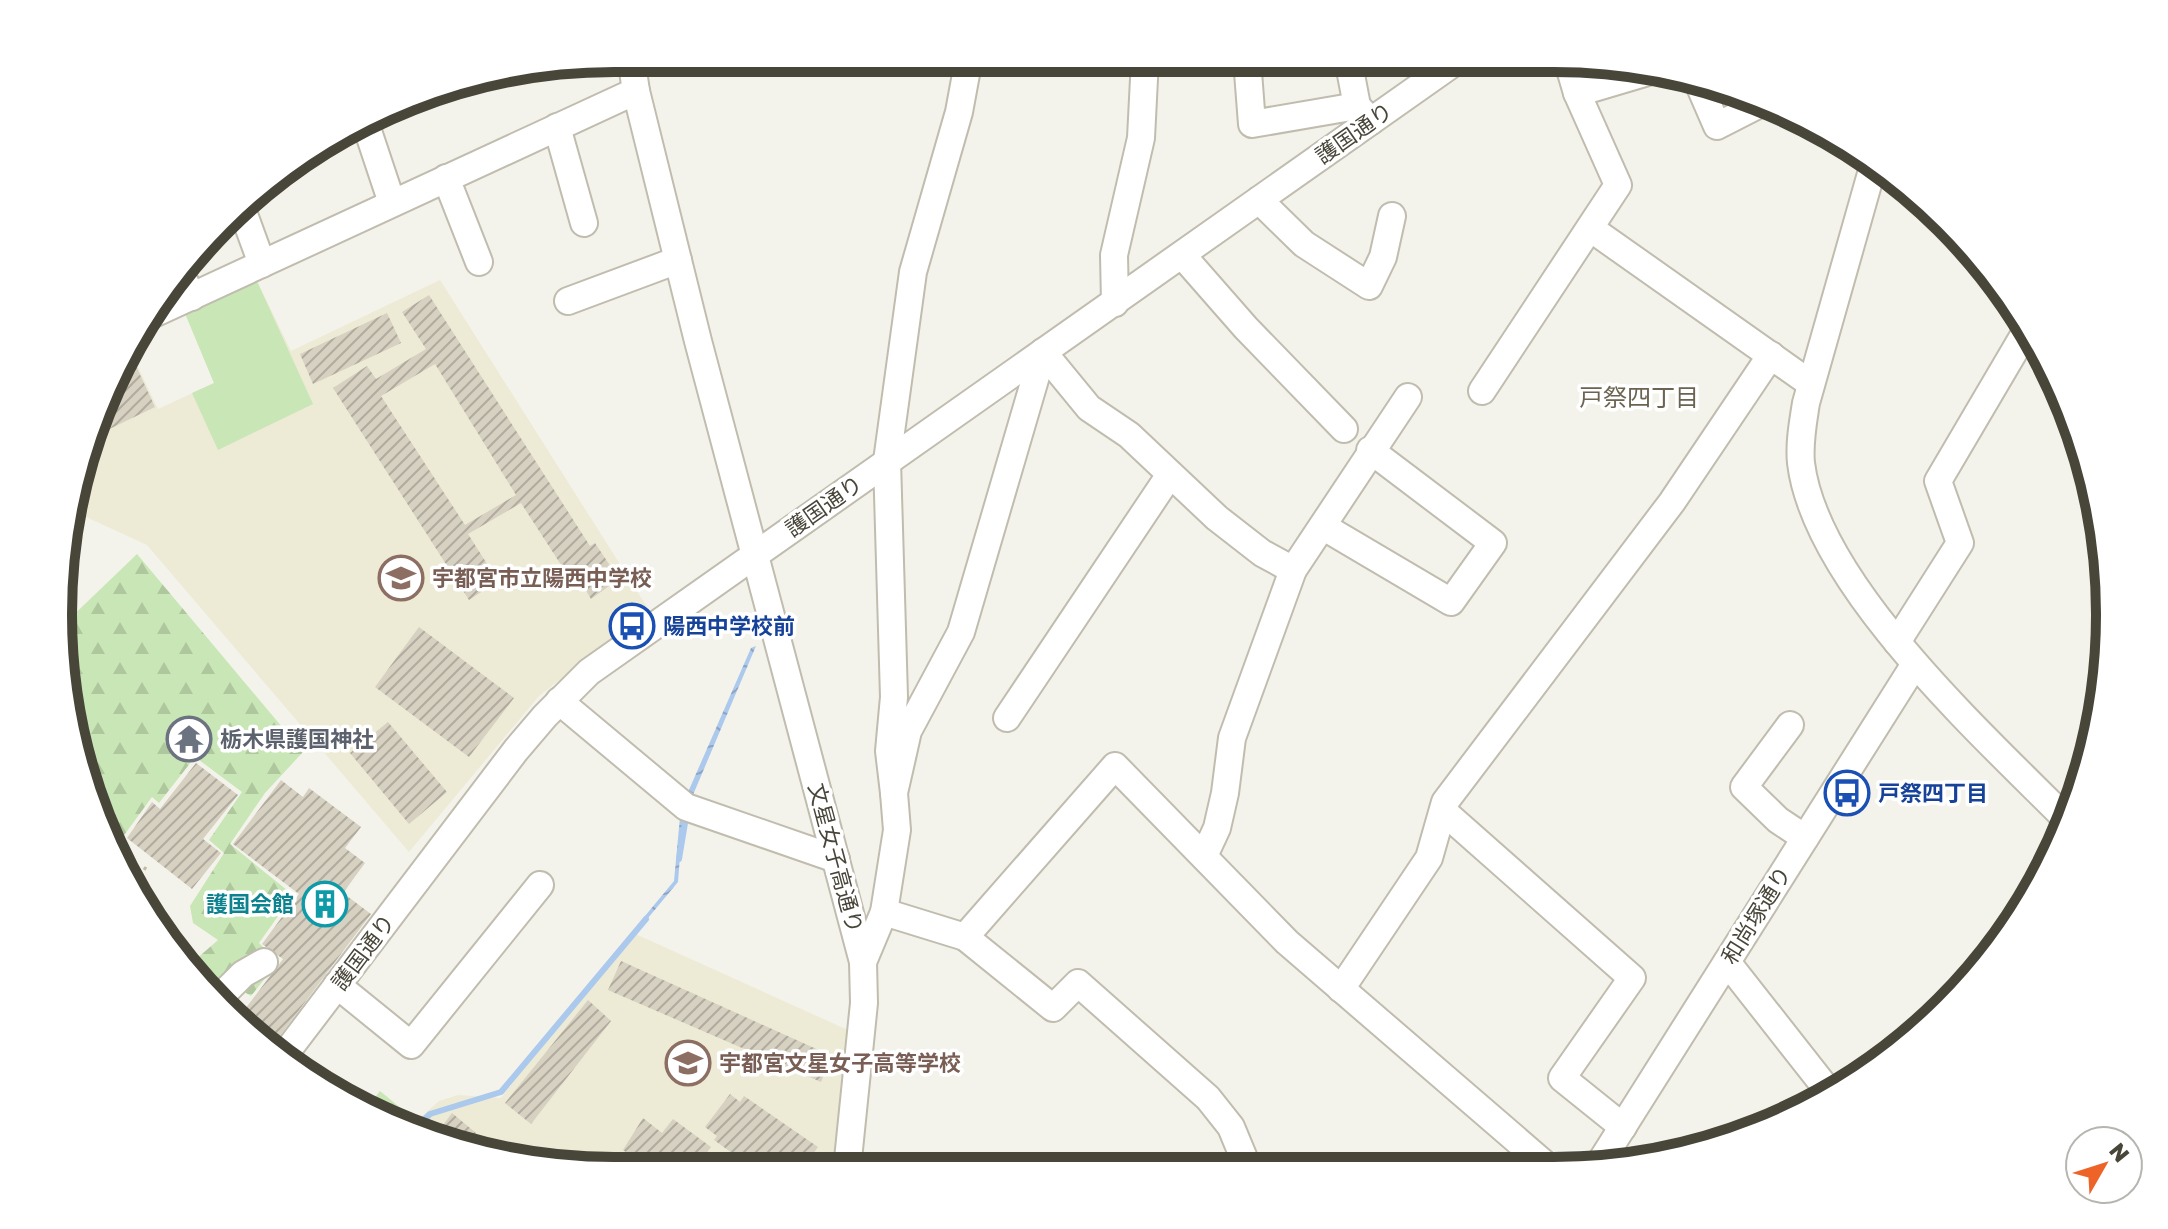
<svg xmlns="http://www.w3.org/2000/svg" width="2168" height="1229" viewBox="0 0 2168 1229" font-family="'Golos Text','Noto Sans JP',sans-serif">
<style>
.education{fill:#edead6}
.green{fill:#c9e6b6}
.forest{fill:url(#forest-firs)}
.park{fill:url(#park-crowns)}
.water{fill:url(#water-waves)}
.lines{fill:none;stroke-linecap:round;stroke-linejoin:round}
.stream{stroke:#abc8ed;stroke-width:6}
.building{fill:url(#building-hatch);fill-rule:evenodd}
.minor-casing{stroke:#c0bcae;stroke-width:30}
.path{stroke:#c1baa0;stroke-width:3;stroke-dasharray:4 4;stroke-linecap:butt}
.minor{stroke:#fff;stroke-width:26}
.labels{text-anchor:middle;stroke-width:7;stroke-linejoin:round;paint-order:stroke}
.street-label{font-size:22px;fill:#484539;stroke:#fff}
.education-label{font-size:22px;font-weight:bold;fill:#785e54;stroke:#fff;text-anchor:start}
.transit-label{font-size:22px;font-weight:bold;fill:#164399;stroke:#fff;text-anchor:start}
.worship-label{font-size:22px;font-weight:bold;fill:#5b616d;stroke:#fff;text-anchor:start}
.culture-label{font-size:22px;font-weight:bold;fill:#0d838f;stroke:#fff;text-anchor:end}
.neighbourhood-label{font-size:24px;fill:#6b6451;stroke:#fff}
.rim{fill:none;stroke:#484539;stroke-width:10}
</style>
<defs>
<pattern id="forest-firs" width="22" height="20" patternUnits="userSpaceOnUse" patternTransform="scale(2)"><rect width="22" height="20" fill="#c9e6b6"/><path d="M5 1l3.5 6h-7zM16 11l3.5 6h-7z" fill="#aec79d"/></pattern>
<pattern id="park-crowns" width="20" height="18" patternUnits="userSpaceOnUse" patternTransform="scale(2)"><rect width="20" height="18" fill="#c9e6b6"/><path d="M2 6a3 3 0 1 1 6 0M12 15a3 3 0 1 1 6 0" fill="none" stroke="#aec79d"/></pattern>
<pattern id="water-waves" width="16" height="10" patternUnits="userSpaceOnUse" patternTransform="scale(2)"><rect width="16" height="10" fill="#abc8ed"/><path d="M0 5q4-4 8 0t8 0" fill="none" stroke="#8da4c1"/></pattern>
<pattern id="building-hatch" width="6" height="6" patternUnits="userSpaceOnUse" patternTransform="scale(2)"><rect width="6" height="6" fill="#d6d1c1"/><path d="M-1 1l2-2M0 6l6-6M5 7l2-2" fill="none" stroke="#b0ab9e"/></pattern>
</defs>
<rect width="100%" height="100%" fill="#f4f3eb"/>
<g class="education">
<path d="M256,279L291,351L440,280L649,610L539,696L409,852L147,545L73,511L77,470L131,352L158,409L214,383L184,311Z"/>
<path d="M631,932L850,1031L836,1169L579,1170L436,1142L407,1129L439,1101L458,1095L501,1098Z"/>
</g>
<path class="green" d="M256,279L313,404L218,450L192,393L214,383L184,311Z"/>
<path class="forest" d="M137,554L303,752L265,793L230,844L293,895L259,943L278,962L251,996L239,989L215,997L196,981L187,967L218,940L193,923L190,906L224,853L209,840L242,792L195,757L159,803L152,797L114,849L100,827L59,650L62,626Z"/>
<path class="park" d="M380,1091L414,1119L406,1128L365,1110Z"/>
<g class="water">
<path d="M756,646L690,802L685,799L751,648Z"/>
<path d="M680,817H683L678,882L643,924L640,922L674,881Z"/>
</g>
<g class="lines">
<g class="stream">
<path d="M679,859L685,823"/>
<path d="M412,1131L430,1114L501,1092L646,919"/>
</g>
</g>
<g class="building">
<path d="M429,295L590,546L595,543L619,579L591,599L572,567L565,571L521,503L468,534L498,581L469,600L333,388L367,366L376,379L426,349L402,312ZM435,364L516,495L465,525L381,396Z"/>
<path d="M387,313L401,343L313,384L300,354Z"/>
<path d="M130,353L155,407L97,435L95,430Z"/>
<path d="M419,627L514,698L469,757L375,687Z"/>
<path d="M388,722L447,792L409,824L350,753Z"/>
<path d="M196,763L238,795L203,839L221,853L192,889L127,838L152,802L160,809Z"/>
<path d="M281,780L303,797L309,788L361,827L345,848L365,863L343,893L371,914L273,1045L239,1017L283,959L262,944L299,894L233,844Z"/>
<path d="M621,961L832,1056L821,1082L608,990Z"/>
<path d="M588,1000L611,1021L531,1124L505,1103Z"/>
<path d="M730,1094L740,1102L744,1096L818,1147L802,1169H754L714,1140L717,1136L705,1127Z"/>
<path d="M452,1113L476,1133L473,1137L487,1145L483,1151L432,1140Z"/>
<path d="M643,1118L662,1133L673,1119L711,1147L701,1159L715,1169L651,1170L623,1150Z"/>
<path d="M518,1143L548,1164L509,1156Z"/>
</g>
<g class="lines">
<g class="minor-casing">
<g id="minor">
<path d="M631,58L636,91L698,341L863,962L864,1003L847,1169"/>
<path d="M1247,59L1252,124L1357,106L1371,121"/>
<path d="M1348,59L1357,106"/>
<path d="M1697,80L1717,126L1764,102"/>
<path d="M1577,93L1651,71"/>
<path d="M366,125L392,203"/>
<path d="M557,127L584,223"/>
<path d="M1874,163L1806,403C1803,422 1799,443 1801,463C1816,585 1984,736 2068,821"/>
<path d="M446,178L479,262"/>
<path d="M1259,200L1304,244L1369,286L1383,257L1392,216"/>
<path d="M242,209L262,264"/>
<path d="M1590,228L1811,384"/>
<path d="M1182,255L1246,328L1344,429"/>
<path d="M181,274L192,297"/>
<path d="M568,301L678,260"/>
<path d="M1115,303L1114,255L1141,138L1145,59"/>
<path d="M147,317L636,91"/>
<path d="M1043,352L1089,408L1129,435L1217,518L1262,553L1293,570"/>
<path d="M1482,391L1618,185L1577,93L1567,59"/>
<path d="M1324,527L1451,602L1493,543L1370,450"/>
<path d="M1897,642L1960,543L1938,481L2028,328"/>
<path d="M559,701L686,807L836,859"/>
<path d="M1007,718L1169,476"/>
<path d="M1790,725L1744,787L1778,820L1805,838"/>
<path d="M894,793L889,751L894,697L887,461L913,272L959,112L969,58"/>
<path d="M1443,811L1632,978L1562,1078L1623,1127"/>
<path d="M1204,856L1217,828L1225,793L1232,738L1293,570L1408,397"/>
<path d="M884,912L965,937L1115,766L1287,942L1548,1167"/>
<path d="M965,937L1053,1008L1078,983L1208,1098L1231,1127L1248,1168"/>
<path d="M863,962L884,912L897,830L894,793L908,731L961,632L1043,352"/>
<path d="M1727,962L1830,1093"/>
<path d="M337,985L411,1045L540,885"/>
<path d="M1341,989L1429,858L1445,802L1672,502L1771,355"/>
<path d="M218,999L243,974L264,962"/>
<path d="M285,1054L516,750L545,716L589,672L1459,59"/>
<path d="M1598,1166L1915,664"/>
</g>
</g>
<path class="path" d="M135,883L146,867"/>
<use href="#minor" class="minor"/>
</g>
<defs>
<g id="school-ring" transform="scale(2.3)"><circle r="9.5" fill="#fff" stroke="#8d6e63" stroke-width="1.5"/><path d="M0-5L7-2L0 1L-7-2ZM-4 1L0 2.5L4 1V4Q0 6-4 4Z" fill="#8d6e63"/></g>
<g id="bus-ring" transform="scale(2.3)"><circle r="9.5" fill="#fff" stroke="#1a4fb4" stroke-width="1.5"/><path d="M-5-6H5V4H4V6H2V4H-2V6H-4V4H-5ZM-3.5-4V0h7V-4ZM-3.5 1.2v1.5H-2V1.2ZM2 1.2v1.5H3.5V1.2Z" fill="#1a4fb4"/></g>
<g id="temple-ring" transform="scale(2.3)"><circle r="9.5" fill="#fff" stroke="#6b7280" stroke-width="1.5"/><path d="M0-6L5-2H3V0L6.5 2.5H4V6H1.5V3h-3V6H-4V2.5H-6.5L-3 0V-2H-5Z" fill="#6b7280"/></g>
<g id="building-ring" transform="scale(2.3)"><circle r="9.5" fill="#fff" stroke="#0f9aa8" stroke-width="1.5"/><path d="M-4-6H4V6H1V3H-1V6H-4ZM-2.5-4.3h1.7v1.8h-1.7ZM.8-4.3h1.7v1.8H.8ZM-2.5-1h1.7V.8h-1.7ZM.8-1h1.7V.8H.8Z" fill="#0f9aa8"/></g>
</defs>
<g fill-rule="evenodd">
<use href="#school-ring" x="401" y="578"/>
<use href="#bus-ring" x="632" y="626"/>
<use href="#temple-ring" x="189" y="739"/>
<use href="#bus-ring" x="1847" y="793"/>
<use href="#building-ring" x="325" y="904"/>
<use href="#school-ring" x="688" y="1063"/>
</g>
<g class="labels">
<g class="street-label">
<text transform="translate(1354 133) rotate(-35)" y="8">護国通り</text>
<text transform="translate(824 506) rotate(-35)" y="8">護国通り</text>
<text transform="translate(836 858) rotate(75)" y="8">文星女子高通り</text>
<text transform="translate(1756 915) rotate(-58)" y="8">和尚塚通り</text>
<text transform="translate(363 952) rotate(-53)" y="8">護国通り</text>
</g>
<g class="education-label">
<text x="432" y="586">宇都宮市立陽西中学校</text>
<text x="719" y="1071">宇都宮文星女子高等学校</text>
</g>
<g class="transit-label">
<text x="663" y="634">陽西中学校前</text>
<text x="1878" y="801">戸祭四丁目</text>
</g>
<g class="worship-label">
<text x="220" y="747">栃木県護国神社</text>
</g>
<g class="culture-label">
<text x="294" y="912">護国会館</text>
</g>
<g class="neighbourhood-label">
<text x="1639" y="406">戸祭四丁目</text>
</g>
</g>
<path d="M0 0H2168V1229H0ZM614 72H1554A542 542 0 0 1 2096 614V615A542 542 0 0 1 1554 1157H614A542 542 0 0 1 72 615V614A542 542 0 0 1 614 72Z" fill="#fff" fill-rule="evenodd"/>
<path class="rim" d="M614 72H1554A542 542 0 0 1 2096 614V615A542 542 0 0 1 1554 1157H614A542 542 0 0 1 72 615V614A542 542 0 0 1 614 72Z"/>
<g transform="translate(2104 1165) rotate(51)"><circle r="38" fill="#ffffff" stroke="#b6b5b0" stroke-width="2"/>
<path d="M0-6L14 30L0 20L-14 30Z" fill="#ee6428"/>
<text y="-12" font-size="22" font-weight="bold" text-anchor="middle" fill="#484539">N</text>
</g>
</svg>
